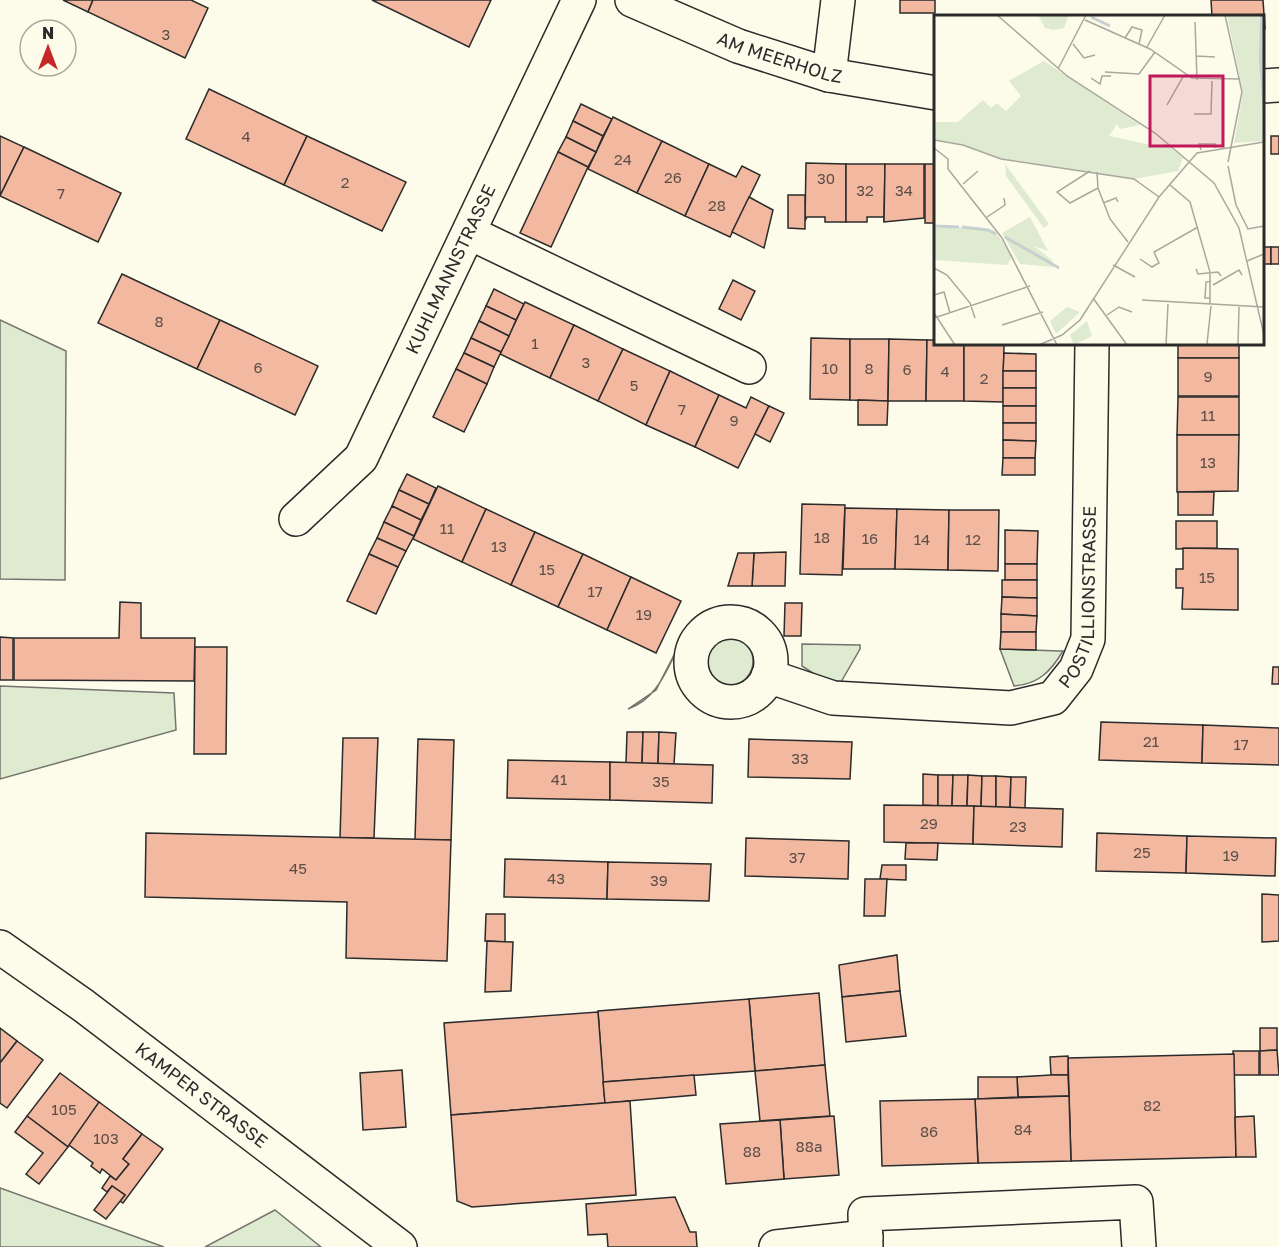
<svg xmlns="http://www.w3.org/2000/svg" width="1279" height="1247" viewBox="0 0 1279 1247" font-family="'Golos Text',sans-serif">
<style>
.green{fill:#deebd1;stroke:#74746e;stroke-width:1.5}
.building{fill:#f2b8a0;stroke:#2b2b2b;stroke-width:1.5}
.lines{fill:none;stroke-linecap:round;stroke-linejoin:round}
.minor-casing{stroke:#2b2b2b;stroke-width:36}
.major-casing{stroke:#2b2b2b;stroke-width:36}
.minor{stroke:#fdfbea;stroke-width:33}
.major{stroke:#fdfbea;stroke-width:33}
.labels{text-anchor:middle;stroke-width:4.5;stroke-linejoin:round;paint-order:stroke}
.number-label{font-size:15px;fill:#5d4e48}
.street-label{font-size:18px;fill:#2b2b2b;stroke:#fdfbea}
.inset-river{fill:none;stroke:#c7d0d0;stroke-width:3}
.inset-road{fill:none;stroke:#a9a89e;stroke-width:1.5}
.view{fill:#c2185b;fill-opacity:0.15;stroke:#c2185b;stroke-width:3}
.inset-edge{fill:none;stroke:#2b2b2b;stroke-width:3}
</style>
<rect width="100%" height="100%" fill="#fdfbea"/>
<g class="green">
<path d="M0,320L66,351L65,580L0,579Z"/>
<path d="M717,608H732V610C667,610 682,690 628,709L656,690L692,620L703,612Z"/>
<circle cx="728" cy="661" r="25"/>
<path d="M802,644L860,645V649L841,682L819,677L802,666Z"/>
<path d="M1000,649L1060,651H1063C1051,671 1039,684 1014,686Z"/>
<path d="M0,686L174,693L176,730L0,779Z"/>
<path d="M0,1188L164,1247H0Z"/>
<path d="M275,1210L321,1247H205Z"/>
</g>
<g class="building">
<path d="M63,0H93L88,12Z"/>
<path d="M93,0H191L208,8L185,58L88,12Z"/>
<path d="M372,0H491L469,47Z"/>
<rect x="900" y="0" width="35" height="13"/>
<path d="M1211,0H1263L1265,29H1262V16H1212Z"/>
<path d="M209,89L307,136L284,185L186,139Z"/>
<path d="M581,104L612,119L603,136L573,121Z"/>
<path d="M613,117L662,141L637,193L588,169Z"/>
<path d="M573,121L603,136L596,152L566,137Z"/>
<path d="M0,136L24,147L0,196Z"/>
<path d="M307,136L406,182L382,231L284,185Z"/>
<rect x="1271" y="136" width="8" height="18"/>
<path d="M566,137L596,152L588,167L558,152Z"/>
<path d="M662,141L709,164L685,216L637,193Z"/>
<path d="M24,147L121,193L98,242L0,196Z"/>
<path d="M558,152L588,167L551,247L520,233Z"/>
<path d="M806,163L846,164V222H825V217H807L805,221Z"/>
<path d="M709,164L736,177L742,166L760,175L730,237L685,216Z"/>
<path d="M846,164H885L884,222V217H867V222H846Z"/>
<path d="M885,164H924V218L884,222Z"/>
<rect x="925" y="164" width="11" height="59"/>
<path d="M788,195H805V229L788,228Z"/>
<path d="M749,197L773,210L764,248L732,232Z"/>
<rect x="1262" y="247" width="9" height="17"/>
<rect x="1271" y="247" width="8" height="17"/>
<path d="M122,274L220,320L197,369L98,323Z"/>
<path d="M733,280L755,291L741,320L719,309Z"/>
<path d="M494,289L524,304L516,320L486,306Z"/>
<path d="M525,302L574,325L550,378L500,354Z"/>
<path d="M486,306L516,320L509,336L479,321Z"/>
<path d="M220,320L318,366L295,415L197,369Z"/>
<path d="M479,321L509,336L501,352L471,338Z"/>
<path d="M574,325L623,349L598,401L550,378Z"/>
<path d="M471,338L501,352L494,367L464,353Z"/>
<path d="M811,338L850,339V400L810,399Z"/>
<path d="M850,339H889L888,401L850,400Z"/>
<path d="M889,339L927,340L926,401H888Z"/>
<path d="M927,340H936V344H964V401H926Z"/>
<path d="M964,344H1004L1003,402L964,401Z"/>
<rect x="1178" y="344" width="61" height="14"/>
<path d="M623,349L670,371L646,425L598,401Z"/>
<path d="M464,353L494,367L487,384L456,369Z"/>
<path d="M1004,353L1036,354V371H1003Z"/>
<rect x="1178" y="358" width="61" height="38"/>
<path d="M456,369L487,384L464,432L433,417Z"/>
<path d="M670,371L719,395L695,447L646,425Z"/>
<rect x="1003" y="371" width="33" height="17"/>
<rect x="1003" y="388" width="33" height="18"/>
<path d="M719,395L746,408L751,397L769,406L738,468L695,447Z"/>
<path d="M1178,397H1239V435H1177Z"/>
<path d="M858,400L888,401L887,425H858Z"/>
<path d="M769,406L784,413L770,442L755,434Z"/>
<rect x="1003" y="406" width="33" height="17"/>
<path d="M1003,423H1036V441L1003,440Z"/>
<path d="M1177,435H1239L1238,491L1177,492Z"/>
<path d="M1003,440L1036,441L1035,458H1003Z"/>
<path d="M1003,458H1035V475H1002Z"/>
<path d="M407,474L436,488L429,504L399,490Z"/>
<path d="M438,486L486,509L462,562L413,539Z"/>
<path d="M399,490L429,504L421,520L392,506Z"/>
<path d="M1178,492H1214L1213,515H1178Z"/>
<path d="M802,504L845,505L842,575L800,574Z"/>
<path d="M392,506L421,520L414,536L384,522Z"/>
<path d="M845,508L897,509L895,569H843Z"/>
<path d="M486,509L535,532L511,585L462,562Z"/>
<path d="M897,509L949,510L948,570L895,569Z"/>
<path d="M949,510H999L998,571L948,570Z"/>
<path d="M1176,521H1217V548L1176,549Z"/>
<path d="M384,522L414,536L406,551L377,538Z"/>
<path d="M1005,530L1038,531L1037,564H1005Z"/>
<path d="M535,532L583,554L558,607L511,585Z"/>
<path d="M377,538L406,551L398,567L369,554Z"/>
<path d="M1183,548L1238,549V610L1182,609L1183,588H1176V569H1183Z"/>
<path d="M786,552L785,586H752L754,553Z"/>
<path d="M738,553H754L752,586H728Z"/>
<path d="M369,554L398,567L376,614L347,601Z"/>
<path d="M583,554L631,577L607,630L558,607Z"/>
<rect x="1005" y="564" width="32" height="16"/>
<path d="M631,577L681,601L656,653L607,630Z"/>
<path d="M1002,580H1037V598L1002,597Z"/>
<path d="M1002,597L1037,598V616L1001,614Z"/>
<path d="M120,602L141,603V638H195L194,681L14,680V638H119Z"/>
<path d="M785,603H802L801,636H784Z"/>
<path d="M1001,614L1037,616L1036,632H1001Z"/>
<path d="M1001,632H1036V650L1000,649Z"/>
<path d="M0,637L13,638V680H0Z"/>
<path d="M195,647H227L226,754H194Z"/>
<path d="M1273,667H1279V684H1272Z"/>
<path d="M1101,722L1203,725L1202,763L1099,760Z"/>
<path d="M1203,725L1279,728V765L1202,763Z"/>
<path d="M627,732H643L642,764L626,763Z"/>
<path d="M643,732H659L658,764H642Z"/>
<path d="M659,732L676,733L674,764H658Z"/>
<path d="M343,738H378L374,838H340Z"/>
<path d="M418,739L454,740L451,840H415Z"/>
<path d="M749,739L852,742L850,779L748,777Z"/>
<path d="M508,760L610,762V800L507,798Z"/>
<path d="M610,762L713,765L712,803L610,800Z"/>
<path d="M923,774L938,775V806L923,805Z"/>
<path d="M938,775H953L952,806H938Z"/>
<path d="M953,775H968L967,806H952Z"/>
<path d="M968,775L982,776L981,807L967,806Z"/>
<path d="M982,776H996V807H981Z"/>
<path d="M996,776L1011,777L1010,808L996,807Z"/>
<path d="M1011,777H1026L1025,808H1010Z"/>
<path d="M884,805L974,806L973,844L884,842Z"/>
<path d="M974,806L1063,809L1062,847L973,844Z"/>
<path d="M146,833L451,840L447,961L346,958L347,902L145,897Z"/>
<path d="M1097,833L1187,836L1186,873L1096,871Z"/>
<path d="M1187,836L1276,838L1275,876L1186,873Z"/>
<path d="M746,838L849,841L848,879L745,876Z"/>
<path d="M906,843H938L937,860L905,859Z"/>
<path d="M505,859L608,862L607,899L504,897Z"/>
<path d="M608,862L711,864L709,901L607,899Z"/>
<path d="M882,865H906V880L880,879Z"/>
<path d="M865,879H887L885,916H864Z"/>
<path d="M1262,894L1279,895V941L1262,942Z"/>
<path d="M486,914H505V942L485,941Z"/>
<path d="M487,941L513,942L511,991L485,992Z"/>
<path d="M897,955L900,991L842,997L839,965Z"/>
<path d="M900,991L906,1036L846,1042L842,997Z"/>
<path d="M819,993L825,1065L755,1071L749,999Z"/>
<path d="M749,999L755,1071L603,1082L598,1011Z"/>
<path d="M598,1012L605,1103L451,1115L444,1023Z"/>
<path d="M0,1028L17,1041L0,1063Z"/>
<path d="M1260,1028H1277V1050L1260,1051Z"/>
<path d="M17,1041L43,1060L7,1108L0,1103V1063Z"/>
<path d="M1277,1050L1279,1075H1260V1051Z"/>
<path d="M1233,1051H1259V1075H1234Z"/>
<path d="M1234,1054L1236,1157L1071,1161L1068,1058Z"/>
<path d="M1068,1056V1075H1051L1050,1057Z"/>
<path d="M825,1065L830,1116L760,1121L755,1071Z"/>
<path d="M402,1070L406,1127L363,1130L360,1073Z"/>
<path d="M60,1073L100,1103L68,1147L27,1116Z"/>
<path d="M694,1075L696,1095L605,1103L603,1082Z"/>
<path d="M1051,1075H1068L1069,1096L1018,1097L1017,1077Z"/>
<path d="M978,1077H1017L1018,1097L978,1099Z"/>
<path d="M1069,1096L1071,1161L978,1163L975,1099Z"/>
<path d="M975,1099L978,1163L882,1166L880,1101Z"/>
<path d="M630,1101L636,1195L472,1207L457,1201L451,1115Z"/>
<path d="M99,1102L142,1134L123,1159L129,1164L116,1180L102,1169L100,1173L91,1166L93,1163L69,1145Z"/>
<path d="M27,1116L68,1147L39,1184L26,1174L43,1153L15,1132Z"/>
<path d="M834,1116L839,1175L784,1179L780,1120Z"/>
<path d="M1254,1116L1256,1157H1236L1235,1117Z"/>
<path d="M780,1120L784,1179L726,1184L720,1124Z"/>
<path d="M142,1134L163,1149L123,1203L120,1201L125,1195L112,1186L107,1192L102,1188L110,1176L116,1180L129,1164L123,1159Z"/>
<path d="M112,1186L125,1195L106,1219L94,1210Z"/>
<path d="M675,1197L690,1232H696L697,1247H608L607,1234L588,1235L586,1204Z"/>
</g>
<g class="lines">
<g class="minor-casing">
<g id="minor">
<path id="s1" d="M632,0L738,46L829,75L936,93"/>
<path d="M829,75L838,0"/>
<path d="M1262,86L1279,85"/>
<path d="M470,233L749,367"/>
<path id="s2" d="M296,519L361,458L579,0"/>
<circle cx="731" cy="662" r="40"/>
<path id="s3" d="M768,676L833,698L1011,708L1053,698L1076,669L1088,639L1092,344"/>
<path d="M776,1247L866,1237"/>
<path d="M866,1247L865,1214L1136,1202L1139,1247"/>
</g>
</g>
<g class="major-casing">
<g id="major">
<path id="s4" d="M0,947L84,1006L400,1247"/>
</g>
</g>
<use href="#minor" class="minor"/>
<use href="#major" class="major"/>
</g>
<g class="labels">
<g class="number-label">
<text x="166" y="40">3</text>
<text x="246" y="142">4</text>
<text x="623" y="165">24</text>
<text x="673" y="183">26</text>
<text x="826" y="184">30</text>
<text x="345" y="188">2</text>
<text x="865" y="196">32</text>
<text x="904" y="196">34</text>
<text x="61" y="199">7</text>
<text x="717" y="211">28</text>
<text x="159" y="327">8</text>
<text x="535" y="349">1</text>
<text x="586" y="368">3</text>
<text x="258" y="373">6</text>
<text x="830" y="374">10</text>
<text x="869" y="374">8</text>
<text x="907" y="375">6</text>
<text x="945" y="377">4</text>
<text x="1208" y="382">9</text>
<text x="984" y="384">2</text>
<text x="634" y="391">5</text>
<text x="682" y="415">7</text>
<text x="1208" y="421">11</text>
<text x="734" y="426">9</text>
<text x="1208" y="468">13</text>
<text x="447" y="534">11</text>
<text x="822" y="543">18</text>
<text x="870" y="544">16</text>
<text x="922" y="545">14</text>
<text x="973" y="545">12</text>
<text x="499" y="552">13</text>
<text x="547" y="575">15</text>
<text x="1207" y="583">15</text>
<text x="595" y="597">17</text>
<text x="644" y="620">19</text>
<text x="1151" y="747">21</text>
<text x="1241" y="750">17</text>
<text x="800" y="764">33</text>
<text x="559" y="785">41</text>
<text x="661" y="787">35</text>
<text x="929" y="829">29</text>
<text x="1018" y="832">23</text>
<text x="1142" y="858">25</text>
<text x="1231" y="861">19</text>
<text x="797" y="863">37</text>
<text x="298" y="874">45</text>
<text x="556" y="884">43</text>
<text x="659" y="886">39</text>
<text x="1152" y="1111">82</text>
<text x="64" y="1115">105</text>
<text x="1023" y="1135">84</text>
<text x="929" y="1137">86</text>
<text x="106" y="1144">103</text>
<text x="809" y="1152">88a</text>
<text x="752" y="1157">88</text>
</g>
<g class="street-label">
<text dy="6" stroke="none"><textPath href="#s1" startOffset="159">AM MEERHOLZ</textPath></text>
<text dy="6" stroke="none"><textPath href="#s2" startOffset="298">KUHLMANNSTRASSE</textPath></text>
<text dy="6" stroke="none"><textPath href="#s3" startOffset="399">POSTILLIONSTRASSE</textPath></text>
<text dy="6" stroke="none"><textPath href="#s4" startOffset="250">KAMPER STRASSE</textPath></text>
</g>
</g>
<g transform="translate(934 15)">
<rect width="330" height="330" fill="#fdfbea"/>
<path d="M104,0H135L130,13L119,15L111,13ZM293,0H330V126L300,128L309,78ZM110,46L206,110L186,114L183,109L175,121L227,132L232,129L249,143L244,156L200,164L67,144L29,130L0,125V107H24L49,85L57,93L63,88L72,96L87,81L75,66ZM71,149L115,209L110,213L72,161ZM96,202L114,236L100,231L118,245L119,252L86,249L68,218ZM23,212L61,216L79,241L73,250L0,245V213ZM133,292L146,297L122,319L116,306ZM153,306L158,321L140,330L136,320Z" fill="#deebd1"/>
<path d="M326,0H330V108L325,47Z" fill="#c7d0d0"/>
<path class="inset-river" d="M157,2L176,11M0,211L25,212M28,212L54,215L62,219M71,222L125,253"/>
<path class="inset-road" d="M63,0L133,61L221,118L280,168L305,213L330,320M291,0L308,77L294,147M151,5L216,34L258,63L306,64M261,7L263,65M191,23L198,12L208,15L205,29M139,29L150,43L161,40M213,32L231,0M262,41L281,42M124,54L152,0M171,57L205,59L221,37M157,63L166,69L168,61H177M233,90L250,60M260,99H277L278,66M0,125L29,130L67,144L200,164L225,182M0,133L14,144V154M267,135L265,129H281V133M294,151L302,190L314,214L330,211M14,154L68,223L123,330M156,156L123,177L136,188L164,173M163,157L164,173L176,204L194,227M29,169L44,156M236,170L256,187L276,257V290M169,188L182,183L184,187M53,202L71,190L70,183M206,244L218,252L225,248L220,237L264,212M313,246L330,239M179,250L201,262M0,253L13,260L36,288L41,303M262,254L264,259L284,257L287,261M279,270L305,255L308,260M0,280L10,277L16,298M159,283L193,330M276,283H271L272,267L277,266M208,285L330,292M0,298L21,330M173,300L185,292L198,297M0,303L96,271M68,310L109,297M105,330L128,320L146,305L225,182L263,138L330,127M232,330L234,289M277,330L273,329L277,291M304,330L305,292"/>
<path class="view" d="M216,61H289V131H216Z"/>
<rect width="330" height="330" class="inset-edge"/>
</g>
<g transform="translate(48 48)"><circle r="28" fill="#fdfbea" stroke="#a9a89e" stroke-width="1.5"/>
<path d="M0-4.5L10 22L0 15L-10 22Z" fill="#c62828"/>
<text y="-9" font-size="16" font-weight="bold" text-anchor="middle" fill="#2b2b2b">N</text>
</g>
</svg>
